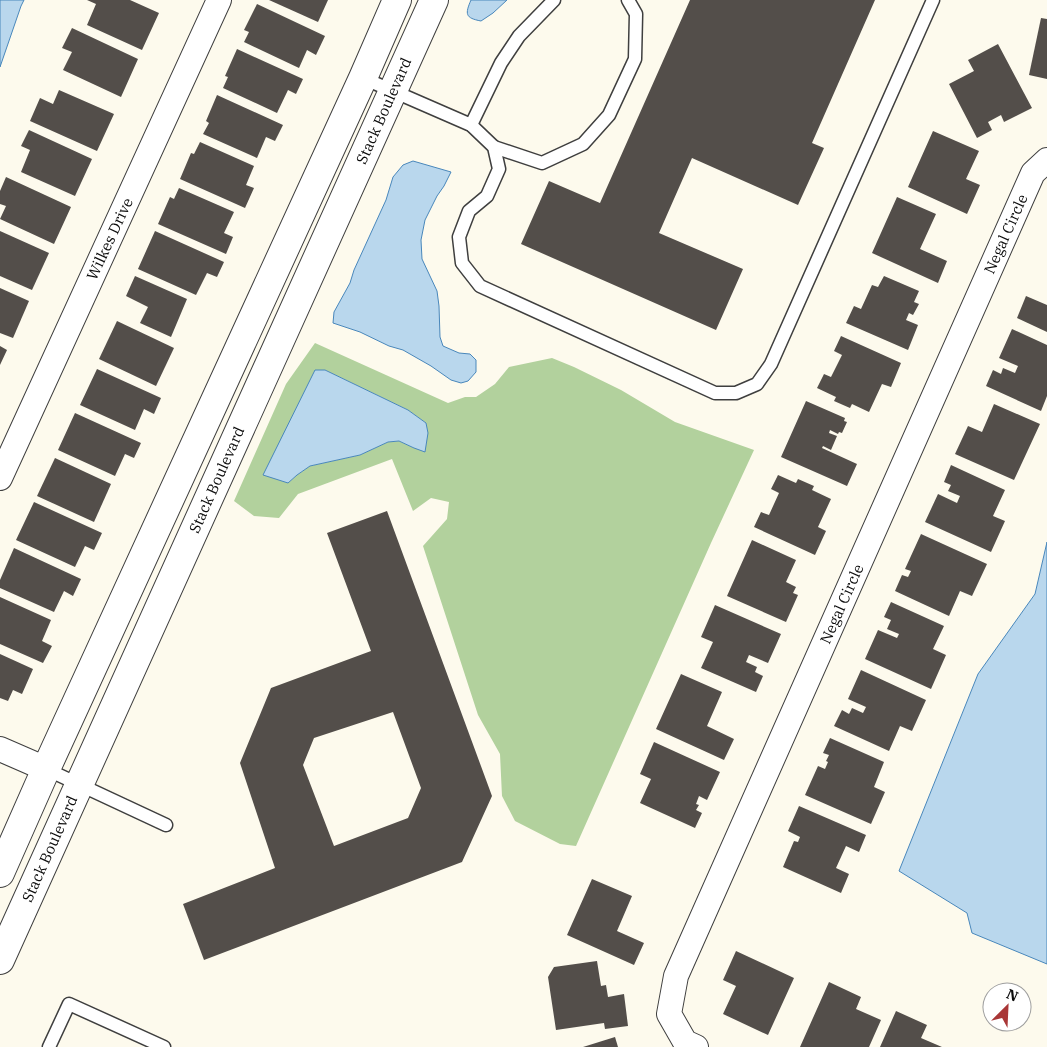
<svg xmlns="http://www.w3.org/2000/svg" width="1047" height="1047" viewBox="0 0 1047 1047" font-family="'IBM Plex Serif',serif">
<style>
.forest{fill:#b2d19d;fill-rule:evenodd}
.water{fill:#b9d7ed;stroke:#4987bb}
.building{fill:#534e4a;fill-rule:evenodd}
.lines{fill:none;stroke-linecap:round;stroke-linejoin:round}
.service-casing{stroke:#3f3f3f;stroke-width:15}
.minor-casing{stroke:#3f3f3f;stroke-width:26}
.tertiary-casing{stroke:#3f3f3f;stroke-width:30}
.service{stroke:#fff;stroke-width:12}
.minor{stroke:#fff;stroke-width:24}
.tertiary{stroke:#fff;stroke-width:28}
.labels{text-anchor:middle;stroke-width:5;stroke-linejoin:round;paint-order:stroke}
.street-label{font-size:15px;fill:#0c0c0c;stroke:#fff}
</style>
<rect width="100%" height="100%" fill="#fdfaed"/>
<path class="forest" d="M315,343L448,403L465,397H476L495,384L509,367L552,358L574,367L621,390L675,422L754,450L711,543L576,846L560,844L515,821L502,796L500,754L478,715L423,546L447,519L449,502L431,498L413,511L392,459L298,494L279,518L254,516L234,501L286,384ZM325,370L408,410L426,423L414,448L399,441L388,442L360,455L310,466L297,475L288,483Z"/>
<g class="water">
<path d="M0,0H24L21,6L0,67Z"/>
<path d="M471,0H507L493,13L481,21C465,18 465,14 471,0Z"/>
<path d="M413,161L451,172L444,186L437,196L425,220L421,240L422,259L437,291L439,306L440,337L443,346L459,353L470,354L476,360V372L468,381L461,383L451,380L431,366L403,350L389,346L360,332L333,323L334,312L350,283L354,270L386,200L393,177L403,165Z"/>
<path d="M315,370H325L408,410L426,423L428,433L425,452L414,448L399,441L388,442L360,455L310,466L297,475L288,483L263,475Z"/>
<path d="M1047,542V964L972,933L967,913L899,871L978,674L1035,594Z"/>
</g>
<g class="building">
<path d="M87,0H130L159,13L142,50L87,25L96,4Z"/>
<path d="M269,0H328L318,22Z"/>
<path d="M690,0H875L812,143L824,148L798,205L692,158L659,233L743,269L716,330L521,244L549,181L600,203Z"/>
<path d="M257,4L325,36L316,55L307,50L299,68L244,42L249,32L244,30Z"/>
<path d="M1041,18L1047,19V79L1029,75Z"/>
<path d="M72,28L138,59L121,97L63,70L72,52L62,48Z"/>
<path d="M998,44L1032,108L1004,122L1001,115L988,122L992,130L977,138L949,84L974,71L968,60Z"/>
<path d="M237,49L303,79L296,94L288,90L277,113L223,88L228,77L225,76Z"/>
<path d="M59,90L114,114L97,151L30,121L40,98L53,104Z"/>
<path d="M217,95L283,125L275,141L266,137L257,158L203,134L209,123L206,121Z"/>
<path d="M29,130L92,159L75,196L21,172L30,150L21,146Z"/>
<path d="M933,131L979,151L966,179L980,185L967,214L908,187Z"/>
<path d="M200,142L254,166L246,185L254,188L245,208L180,179L191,153L194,154Z"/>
<path d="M6,177L71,207L54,244L0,219L6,206L0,204V191Z"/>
<path d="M179,188L234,212L224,233L233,237L226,254L158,224L170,197L174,199Z"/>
<path d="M897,197L936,214L920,249L947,261L938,283L872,253Z"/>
<path d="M0,231L49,253L32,290L0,276Z"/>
<path d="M155,231L224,262L217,277L207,273L196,295L138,269Z"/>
<path d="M135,276L187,299L171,337L140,323L148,307L126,296Z"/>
<path d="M884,276L919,291L914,302L919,304L913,315L909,313L906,320L918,325L908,350L846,323L854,306L861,309L872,285L878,287Z"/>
<path d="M0,288L29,301L13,338L0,333Z"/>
<path d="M1026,296L1047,305V332L1017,318Z"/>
<path d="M117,321L174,348L156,386L99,359Z"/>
<path d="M1012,329L1047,345V396L1041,411L986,386L993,370L1001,374L1003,368L1015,373L1018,366L999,358Z"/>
<path d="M841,336L901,363L891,387L882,384L869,412L852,404L850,408L834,401L836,397L817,388L824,374L831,377L842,355L834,351Z"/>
<path d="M0,346L7,350L0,365Z"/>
<path d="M97,369L161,398L154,414L144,409L135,430L80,405Z"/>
<path d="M806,401L845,418L844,421L847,422L842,433L839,432L838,434L830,430L829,433L837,436L831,450L823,446L822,448L857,464L847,486L781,457Z"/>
<path d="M994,404L1040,424L1014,480L955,454L968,426L982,432Z"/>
<path d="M75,413L141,443L134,458L125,454L115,476L58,450Z"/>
<path d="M55,458L111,484L94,522L37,496Z"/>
<path d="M951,465L1005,490L993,516L1005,521L991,552L925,522L938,494L957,503L960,496L948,491L951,485L944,482Z"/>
<path d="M778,475L796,483L798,479L814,486L812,490L831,499L818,527L826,531L815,555L754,527L761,512L769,515L779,493L771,489Z"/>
<path d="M34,502L102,533L94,550L85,546L75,567L16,540Z"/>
<path d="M387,511L492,796L462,862L204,960L183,904L275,868L240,763L271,688L371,651L327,533ZM393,712L421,788L408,818L334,846L303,765L314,738Z"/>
<path d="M921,534L987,564L972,596L960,591L949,616L895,591L902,575L908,577L911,571L905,569Z"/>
<path d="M752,540L796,560L786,582L796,587L793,593L798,595L786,622L727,596Z"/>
<path d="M14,548L81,579L73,596L64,591L54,612L0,588V580Z"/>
<path d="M0,597L51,620L42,641L52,646L43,663L0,644Z"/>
<path d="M891,602L944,626L933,649L946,655L931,689L865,659L878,630L897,638L899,634L887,629L891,620L884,617Z"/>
<path d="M715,605L781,634L768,663L749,655L746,662L757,667L755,672L763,676L756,692L701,668L713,642L701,637Z"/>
<path d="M0,654L33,669L22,694L13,690L8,701L0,698Z"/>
<path d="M861,670L926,700L912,731L900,726L889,751L834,726L842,710L849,714L852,708L863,713L866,707L848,699Z"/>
<path d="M681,674L722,692L707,726L734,739L724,760L656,729Z"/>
<path d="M830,738L884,762L874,787L885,792L871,824L805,795L818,766L825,769L828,762L826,761L829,755L823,753Z"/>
<path d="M654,742L720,772L707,800L699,796L696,804L699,805L696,810L702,813L695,828L640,803L651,779L640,774Z"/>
<path d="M799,806L866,835L859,852L846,846L836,868L849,874L841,893L783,867L794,841L798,842L800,837L788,831Z"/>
<path d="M592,879L632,896L617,931L644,943L634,965L567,935Z"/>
<path d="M736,951L794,978L768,1035L723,1014L736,986L723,980Z"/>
<path d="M597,961L601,986L606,985L608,997L624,994L628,1026L605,1029L604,1023L556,1030L548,977L554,967Z"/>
<path d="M829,982L861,997L856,1009L881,1020L869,1047H800Z"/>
<path d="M896,1011L927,1025L921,1038L942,1047H880Z"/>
<path d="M615,1037L618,1047H583Z"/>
</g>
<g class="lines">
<g class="service-casing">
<g id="service">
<path d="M363,78L471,125L494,147L499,169L487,196L469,211L459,237L462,263L480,286L715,393H736L757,384L771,364L933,0"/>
<path d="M471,125L501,63L519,36L554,0"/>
<path d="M494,147L542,163L583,144L609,115L635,59L636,14L628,0"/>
<path d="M46,769L166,825"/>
<path d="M49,1047L69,1004L164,1047"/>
</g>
</g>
<g class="minor-casing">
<g id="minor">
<path d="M0,478L219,0"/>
<path d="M0,749L46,769"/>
<path d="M696,1047L685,1042L669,1014L676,976L1033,173L1047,160"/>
</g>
</g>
<g class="tertiary-casing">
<g id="tertiary">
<path d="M0,873L46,769L363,78L397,0"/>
<path d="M0,960L434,0"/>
</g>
</g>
<use href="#service" class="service"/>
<use href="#minor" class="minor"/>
<use href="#tertiary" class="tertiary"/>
</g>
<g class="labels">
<g class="street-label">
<text transform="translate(384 111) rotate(-66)" y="5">Stack Boulevard</text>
<text transform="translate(1006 234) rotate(-66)" y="5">Negal Circle</text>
<text transform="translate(110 239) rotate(-65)" y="5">Wilkes Drive</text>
<text transform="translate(217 480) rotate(-66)" y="5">Stack Boulevard</text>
<text transform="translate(842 604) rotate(-66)" y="5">Negal Circle</text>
<text transform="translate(50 849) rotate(-66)" y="5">Stack Boulevard</text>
</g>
</g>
<g transform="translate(1007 1007) rotate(24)"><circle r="24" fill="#ffffff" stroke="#9e9e9e"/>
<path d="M0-4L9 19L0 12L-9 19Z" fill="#a93737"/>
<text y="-8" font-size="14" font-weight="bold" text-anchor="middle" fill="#0c0c0c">N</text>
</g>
</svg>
